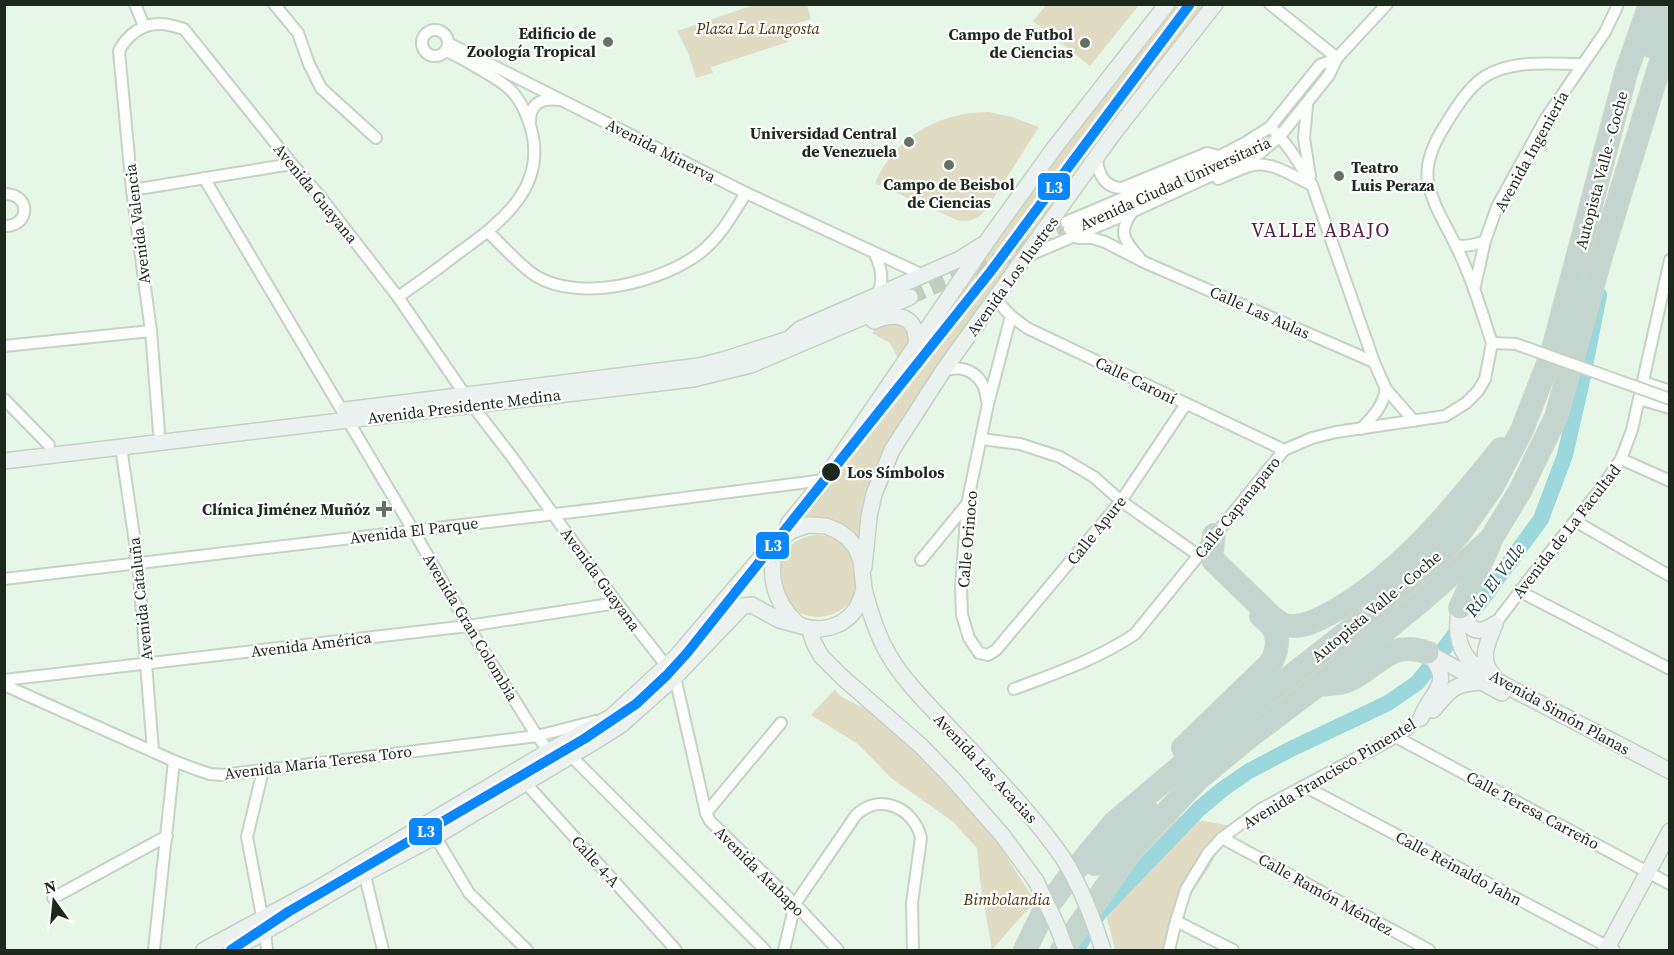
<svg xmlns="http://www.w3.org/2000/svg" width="1674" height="955" viewBox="0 0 1674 955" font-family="'Source Serif 4',serif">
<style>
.green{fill:#e0dcc3}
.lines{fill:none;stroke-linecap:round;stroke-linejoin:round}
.river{stroke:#9bd7dc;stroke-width:16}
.secondary-tunnel{stroke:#bfcebf;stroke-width:15;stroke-dasharray:15 8;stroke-linecap:butt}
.street-casing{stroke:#c5d2c5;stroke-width:14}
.secondary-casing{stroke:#c5d2c5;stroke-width:18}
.highway-casing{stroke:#cdd5cd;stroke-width:24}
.street{stroke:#fbfefb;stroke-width:10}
.secondary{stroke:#ebf1ef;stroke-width:15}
.highway{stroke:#c4d4cf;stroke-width:21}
.street-bridge-casing{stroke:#c5d2c5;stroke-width:14;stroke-linecap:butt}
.secondary-bridge-casing{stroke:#c5d2c5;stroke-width:18;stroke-linecap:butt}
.street-bridge{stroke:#fbfefb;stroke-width:10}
.secondary-bridge{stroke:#ebf1ef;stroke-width:15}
.metro-1-casing{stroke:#fff;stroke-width:15}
.metro-1{stroke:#0887ff;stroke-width:10}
.poi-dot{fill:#647164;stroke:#fff;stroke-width:2}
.stop-dot{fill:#1e291e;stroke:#fff;stroke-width:2}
.labels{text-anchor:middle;stroke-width:4.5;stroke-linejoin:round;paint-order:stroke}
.park-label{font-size:16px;font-style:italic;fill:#4a3406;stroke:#fff}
.poi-label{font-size:16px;font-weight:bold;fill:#1e291e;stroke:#fff;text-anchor:end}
.street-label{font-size:16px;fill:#1e291e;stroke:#fff}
.stop-label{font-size:16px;font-weight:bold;fill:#1e291e;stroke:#fff;text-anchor:start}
.water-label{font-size:18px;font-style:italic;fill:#20454c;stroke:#fff}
.quarter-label{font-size:20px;letter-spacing:1.5px;fill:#591e46;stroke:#fff}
.line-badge{stroke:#fff;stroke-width:2}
.badge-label{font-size:16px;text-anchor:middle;font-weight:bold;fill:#fff}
</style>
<rect width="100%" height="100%" fill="#e7f7e7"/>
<g class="green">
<path d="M754,5H807L811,19L783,28L788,42L711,67L713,73L696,78L688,53L677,31Z"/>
<path d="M1046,5V4L1139,5L1090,66L1033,21Z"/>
<path d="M1167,5H1214L892,450L863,567L855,548L821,527L785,535L926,332Z"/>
<path d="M989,112L1012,117L1039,127L986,210C978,219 969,223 957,220L875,183C895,136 940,112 989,112Z"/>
<path d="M901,320L910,330L913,345L899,361L890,343L872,333L880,321Z"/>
<circle cx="818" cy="576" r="41"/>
<path d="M835,689L840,696L876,714L896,733L989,829L1035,901L992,950L980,880L977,848L952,821L891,778L858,744L811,715Z"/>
<path d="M1165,814L1231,826L1210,866L1185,903L1174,950H1115L1097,879Z"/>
</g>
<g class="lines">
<path class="river" d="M1077,950L1088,929L1100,912L1199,809L1223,789L1249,771L1291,749L1388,703L1417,683L1430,667L1489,590L1541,519L1565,455L1582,381L1599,295"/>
<path class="secondary-tunnel" d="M910,297L1069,229"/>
<g class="street-casing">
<g id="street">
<path d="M135,4L144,26"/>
<path d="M274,4L298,33L309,64L321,88L376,138"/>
<path d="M1270,4L1337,58"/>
<circle cx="435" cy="43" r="13"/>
<path d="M448,43L746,193L923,275"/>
<path d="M1307,106L1304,138L1310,176"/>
<path d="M530,122C530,102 542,98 560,100"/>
<path d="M1270,127C1288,143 1300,165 1312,185L1374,362L1386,389L1414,421"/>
<path d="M1097,156C1097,172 1104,188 1122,188L1207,153L1219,156"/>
<path d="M204,178L413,530L468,626L537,736L549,751L571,756L765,950"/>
<path d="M1218,179C1229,174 1242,168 1254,165C1272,161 1296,178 1312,185"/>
<path d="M132,190L292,164"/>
<path d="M4,194C31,193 31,227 4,226"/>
<path d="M1133,211C1118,231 1123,240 1139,257"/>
<path d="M1066,222L1208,162L1245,143L1270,127L1320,65L1337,58"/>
<path d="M1069,229L1179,182"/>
<path d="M488,232C501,244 522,268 536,276C580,303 663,282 701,252C721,236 733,214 746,193"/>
<path d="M1078,238H1092L1105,242L1146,263L1374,362"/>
<path d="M1456,245C1466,247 1475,245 1485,241"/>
<path d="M875,254C881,267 885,283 876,295"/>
<path d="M1025,257L1134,211L1259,154L1280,136L1329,75L1337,58L1387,4"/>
<path d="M1474,290L1485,241L1497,207L1546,118L1605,32L1617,7L1616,4"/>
<path d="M398,297C418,283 438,269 457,254C502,222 551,185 529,122C518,90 505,84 478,68C467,62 457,55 446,51"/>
<path d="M995,299L1011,316L1027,328L1284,450"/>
<path d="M1011,316L988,404L967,504L961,589L962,615L969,638L979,653L988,655L996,650L1121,501L1186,404"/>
<path d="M1492,343C1481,310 1471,275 1455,244C1445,223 1433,206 1428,182C1425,163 1434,143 1444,127C1455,109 1467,89 1484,77C1512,59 1551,64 1582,64"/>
<path d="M1492,343L1516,344"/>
<path d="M4,346L151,331"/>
<path d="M943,371C967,363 985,376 987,401"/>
<path d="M1643,382L1670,391"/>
<path d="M4,399L49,445"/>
<path d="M1639,399L1670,408"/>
<path d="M1361,429C1374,415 1382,408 1386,389"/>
<path d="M159,432L151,331L132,190L119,51C127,35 143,23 161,24C168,24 177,27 184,29L292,164L319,195L398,297L472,405L512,457L617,603L675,677L706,813L710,821L795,904L838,950"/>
<path d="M981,439L1020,444L1060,457L1094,477L1121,501L1198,555"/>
<path d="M121,447L138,563L153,751"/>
<path d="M1621,459L1670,481"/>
<path d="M1575,521L1670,576"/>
<path d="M921,560L967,504"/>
<path d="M4,579L598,509L824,480"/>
<path d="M1519,591L1670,669"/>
<path d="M1495,624L1547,556L1599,491L1621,459L1632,430L1670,260"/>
<path d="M4,680L468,626L617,603"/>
<path d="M4,685L174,761L198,770L210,774L223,775L263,770L537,736L596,721"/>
<path d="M1014,689C1056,673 1098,659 1135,634L1284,450L1312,438L1336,432L1445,416L1466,403L1478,391L1485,379L1492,343"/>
<path d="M1396,737L1670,884"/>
<path d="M263,770L247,837L265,932L267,950"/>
<path d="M522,779L676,950"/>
<path d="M1304,786L1614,950"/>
<path d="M706,813L781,723"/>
<path d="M432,831L469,893L527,950"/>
<path d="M1222,838L1429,950"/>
<path d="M363,868L383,950"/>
<path d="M53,898L167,836"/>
<path d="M1176,921L1233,950"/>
<path d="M154,950L174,761"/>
<path d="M784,950L795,904L856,815C880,792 914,808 921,838L912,903L913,950"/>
<path d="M1169,950L1176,921L1186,889L1208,853L1222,838L1261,809L1396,737L1408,729L1421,718"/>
</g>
</g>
<g class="secondary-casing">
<g id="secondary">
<path d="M874,321C888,315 908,312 915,330C916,335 916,340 917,345"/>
<path d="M789,339L800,329L960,259L982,245"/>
<path d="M345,410L699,366L723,360L789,339"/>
<path d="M4,461L693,379L751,365L910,297"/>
<path d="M784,536L789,523L824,480L990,237L1055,147L1167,4"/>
<path d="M779,540C766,571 773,602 798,624"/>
<path d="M864,567L869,517L874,494L892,450L943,371L1113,134L1215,4"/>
<path d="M864,589C870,612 877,636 890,657C905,682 926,702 946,724C986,767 1029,809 1063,858"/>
<path d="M1460,608C1456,625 1456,641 1466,656C1481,676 1521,693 1543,705C1585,727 1627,749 1670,771"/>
<path d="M1460,608C1468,627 1474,638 1495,624"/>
<path d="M809,628L814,643L821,656L842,677L920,745L952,778L1003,836L1036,881"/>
<path d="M1428,653L1502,693"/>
<path d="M1493,675C1478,659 1488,642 1495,624"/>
<path d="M1433,710C1451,689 1453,684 1481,682"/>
<path d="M1421,718C1430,693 1454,684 1431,657"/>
<path d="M204,950L317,889L549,751L611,717L676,657L768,549L791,531L808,525L826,526L838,531L848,538L856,548L861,560L864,589L861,599L856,609L849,617L841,623L831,627L820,629L809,628L779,620L752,605L743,606L675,677L621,725L599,739L436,836L364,874L233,950"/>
<path d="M1606,950L1670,831"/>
</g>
</g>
<g class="highway-casing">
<g id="highway">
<path d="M1653,47L1666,4"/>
<path d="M1214,535L1211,556L1213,560L1274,619C1276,620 1279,622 1282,624C1300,631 1322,618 1338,609C1403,570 1454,508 1501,449"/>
<path d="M1460,608L1489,545"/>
<path d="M1319,685C1328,684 1339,684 1347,681C1378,668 1389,638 1428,653"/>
<path d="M1183,748L1270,664C1277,654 1280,637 1272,626C1269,623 1265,619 1261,616"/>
<path d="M1095,864L1148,812"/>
<path d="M1025,950L1044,911L1071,875L1114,823L1245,712L1354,627L1433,561L1459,534L1492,487L1522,430L1552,353L1626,73L1650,4"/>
<path d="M1062,950L1133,848L1198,779L1249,737L1318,685L1421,601L1491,539L1520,491L1556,417L1602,253L1670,32"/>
</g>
</g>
<use href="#street" class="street"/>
<use href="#secondary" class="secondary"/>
<use href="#highway" class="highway"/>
<g class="street-bridge-casing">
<path id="street-bridge" d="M1516,344L1670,399"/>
</g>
<g class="secondary-bridge-casing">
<g id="secondary-bridge">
<path d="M1063,858C1082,889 1092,916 1103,950"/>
<path d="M1036,881L1058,928L1066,950"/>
</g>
</g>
<use href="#street-bridge" class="street-bridge"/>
<use href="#secondary-bridge" class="secondary-bridge"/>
<g class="metro-1-casing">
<path id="metro-1" d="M231,950L288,912L584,739L636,704L667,675L687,653L991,271L1190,4"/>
</g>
<use href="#metro-1" class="metro-1"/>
</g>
<g class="poi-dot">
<circle cx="608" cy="42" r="6"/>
<circle cx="1085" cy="43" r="6"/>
<circle cx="909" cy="142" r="6"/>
<circle cx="949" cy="165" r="6"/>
<circle cx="1339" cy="176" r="6"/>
<path d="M381 500h6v6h6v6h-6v6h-6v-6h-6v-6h6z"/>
</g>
<circle class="stop-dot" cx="831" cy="472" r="10"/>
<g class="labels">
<g class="park-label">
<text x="758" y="34">Plaza La Langosta</text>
<text x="1007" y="905">Bimbolandia</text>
</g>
<g class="poi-label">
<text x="596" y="39">Edificio de<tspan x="596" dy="18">Zoología Tropical</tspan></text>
<text x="1073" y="40">Campo de Futbol<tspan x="1073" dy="18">de Ciencias</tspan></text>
<text x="897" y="139">Universidad Central<tspan x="897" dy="18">de Venezuela</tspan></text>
<text x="1351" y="173" text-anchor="start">Teatro<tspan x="1351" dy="18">Luis Peraza</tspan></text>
<text x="949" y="190" text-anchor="middle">Campo de Beisbol<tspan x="949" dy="18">de Ciencias</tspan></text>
<text x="370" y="515">Clínica Jiménez Muñóz</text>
</g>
<g class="street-label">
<text transform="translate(661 150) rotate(27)" y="6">Avenida Minerva</text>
<text transform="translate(1531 151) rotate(-61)" y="6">Avenida Ingeniería</text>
<text transform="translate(1601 170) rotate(-75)" y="6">Autopista Valle - Coche</text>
<text transform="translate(1175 183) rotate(-24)" y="6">Avenida Ciudad Universitaria</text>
<text transform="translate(316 193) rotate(51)" y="6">Avenida Guayana</text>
<text transform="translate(137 224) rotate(-97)" y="6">Avenida Valencia</text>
<text transform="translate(1012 276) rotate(-54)" y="6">Avenida Los Ilustres</text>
<text transform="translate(1260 312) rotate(24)" y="6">Calle Las Aulas</text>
<text transform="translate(1136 380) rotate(26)" y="6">Calle Caroní</text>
<text transform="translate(464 406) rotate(-7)" y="6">Avenida Presidente Medina</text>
<text transform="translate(1237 507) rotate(-51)" y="6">Calle Capanaparo</text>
<text transform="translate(414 530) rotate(-7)" y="6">Avenida El Parque</text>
<text transform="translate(1096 530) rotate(-51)" y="6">Calle Apure</text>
<text transform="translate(1566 531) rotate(-52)" y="6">Avenida de La Facultad</text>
<text transform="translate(967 539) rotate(-85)" y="6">Calle Orinoco</text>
<text transform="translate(601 579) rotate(54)" y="6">Avenida Guayana</text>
<text transform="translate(140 599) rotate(-96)" y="6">Avenida Cataluña</text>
<text transform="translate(1376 606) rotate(-40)" y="6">Autopista Valle - Coche</text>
<text transform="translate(471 627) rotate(59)" y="6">Avenida Gran Colombia</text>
<text transform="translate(311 644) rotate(-7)" y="6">Avenida América</text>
<text transform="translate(1560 712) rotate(29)" y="6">Avenida Simón Planas</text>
<text transform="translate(318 762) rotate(-7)" y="6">Avenida María Teresa Toro</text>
<text transform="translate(986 768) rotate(47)" y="6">Avenida Las Acacias</text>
<text transform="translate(1329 773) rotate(-31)" y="6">Avenida Francisco Pimentel</text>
<text transform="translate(1533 810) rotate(28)" y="6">Calle Teresa Carreño</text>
<text transform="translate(596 861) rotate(48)" y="6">Calle 4-A</text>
<text transform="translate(1459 868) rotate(28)" y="6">Calle Reinaldo Jahn</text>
<text transform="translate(760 871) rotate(45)" y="6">Avenida Atabapo</text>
<text transform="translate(1326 894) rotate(29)" y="6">Calle Ramón Méndez</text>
</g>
<g class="stop-label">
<text x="847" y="478">Los Símbolos</text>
</g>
<g class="water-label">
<text transform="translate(1495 580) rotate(-53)" y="6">Río El Valle</text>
</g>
<g class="quarter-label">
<text x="1321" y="237">VALLE ABAJO</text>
</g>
</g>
<g class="line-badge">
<rect x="1037" y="172" width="34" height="29" rx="6" fill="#0887ff"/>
<rect x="755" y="531" width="35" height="29" rx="6" fill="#0887ff"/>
<rect x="408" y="817" width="35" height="29" rx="6" fill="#0887ff"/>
</g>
<g class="badge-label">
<text x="1054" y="193">L3</text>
<text x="773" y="551">L3</text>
<text x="426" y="837">L3</text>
</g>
<rect width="1674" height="955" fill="none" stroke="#1e291e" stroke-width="12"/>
<g transform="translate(54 901) rotate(345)" stroke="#ffffff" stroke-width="4.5" paint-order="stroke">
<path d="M0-4.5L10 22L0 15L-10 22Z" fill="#1e291e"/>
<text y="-9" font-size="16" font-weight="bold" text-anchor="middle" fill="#1e291e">N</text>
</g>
</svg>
